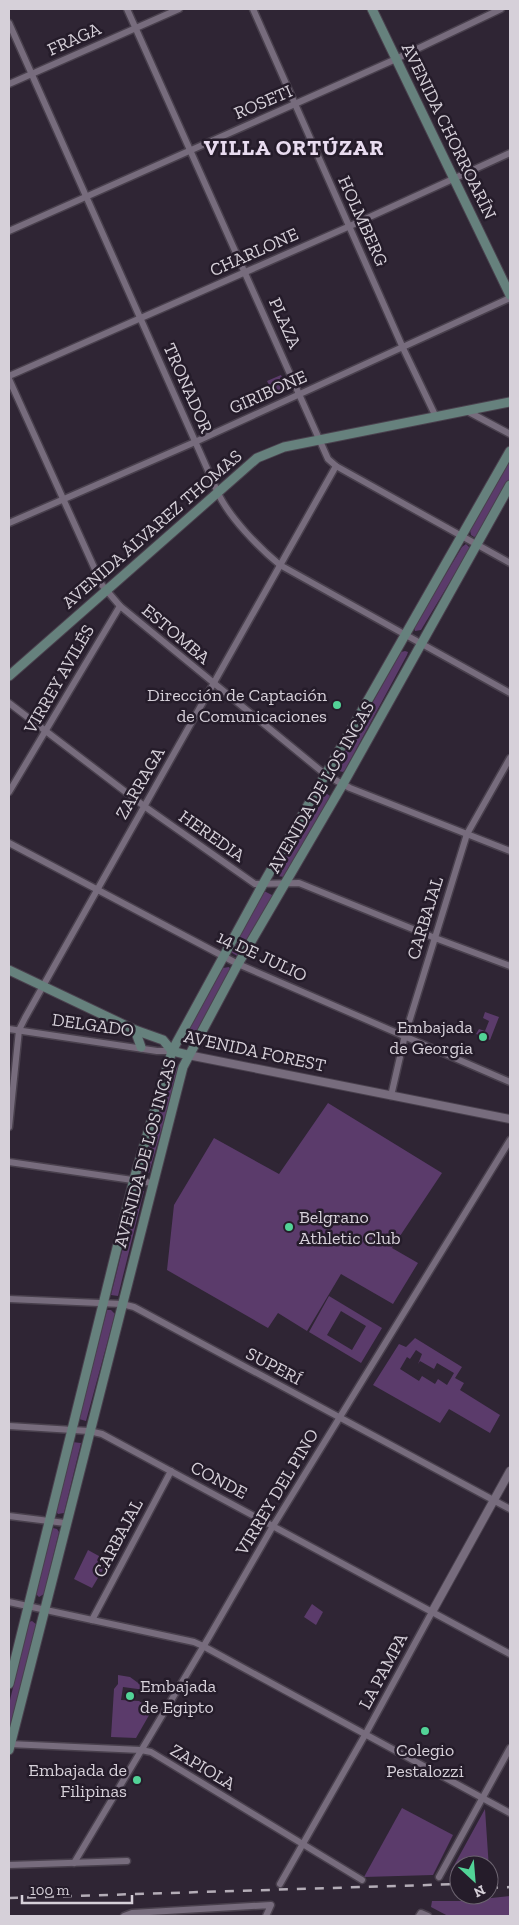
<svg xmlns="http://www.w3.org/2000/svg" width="519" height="1925" viewBox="0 0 519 1925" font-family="'Zilla Slab',serif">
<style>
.green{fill:#5b3b6b;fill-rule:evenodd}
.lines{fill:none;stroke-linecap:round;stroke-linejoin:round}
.minor-casing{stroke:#49404d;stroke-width:9}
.tertiary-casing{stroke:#49404d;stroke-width:10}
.secondary-casing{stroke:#49404d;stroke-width:11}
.minor{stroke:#776c7d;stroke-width:6}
.tertiary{stroke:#776c7d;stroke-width:8}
.secondary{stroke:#66817d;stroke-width:9}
.rail{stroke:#b4adb7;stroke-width:2.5;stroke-dasharray:9 9;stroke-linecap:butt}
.poi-dot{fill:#52d397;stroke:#251c2a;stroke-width:2}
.labels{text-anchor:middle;stroke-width:5;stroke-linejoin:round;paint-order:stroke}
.street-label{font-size:18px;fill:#d6d0d9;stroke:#251c2a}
.poi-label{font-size:18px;fill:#d6d0d9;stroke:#251c2a;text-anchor:end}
.district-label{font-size:22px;font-weight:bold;letter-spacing:1px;fill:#e9dcf0;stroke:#251c2a}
</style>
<rect width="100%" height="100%" fill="#2f2534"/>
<g class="green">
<path d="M281,375L286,386L284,391L274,395L267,381Z"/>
<path d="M510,460V478L478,536L474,537L471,535L470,530Z"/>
<path d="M466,544L469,547V550L421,630L415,631L414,627L462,547Z"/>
<path d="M405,651L408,652L407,655L345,770L343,772L339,771L337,766L401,652Z"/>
<path d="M326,793L330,796L329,799L284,877L278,876L276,873L321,796Z"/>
<path d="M264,891L274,896L239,957L229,951Z"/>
<path d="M229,967L231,971L192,1042L187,1043L184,1038L223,968Z"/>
<path d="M485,1012L499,1017L490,1040L476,1034L479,1029L485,1031L489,1021L483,1018Z"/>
<path d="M177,1065L179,1069L149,1173H144L140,1170L171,1067Z"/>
<path d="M328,1103L442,1173L392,1248L418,1263L393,1304L341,1274L307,1331L278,1313L268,1328L167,1270L174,1205L214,1138L279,1174Z"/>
<path d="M137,1191H144L118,1296L111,1295Z"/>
<path d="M329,1296L382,1328L361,1363L309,1332ZM341,1311L366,1326L352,1350L327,1335Z"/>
<path d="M107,1310H111L115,1314L86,1421L79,1419Z"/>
<path d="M415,1338L462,1367L455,1378L464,1383L460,1390L500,1415L490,1433L449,1409L440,1423L373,1385L399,1344L406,1347ZM416,1350L422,1354L418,1364L420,1361L434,1369L437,1363L454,1373L447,1385L438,1379L435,1384L422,1376L419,1381L400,1369L407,1357L410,1359Z"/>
<path d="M72,1442L81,1443L64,1513L58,1514L55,1510Z"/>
<path d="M53,1528L57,1529L59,1532L44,1594L39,1597L35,1593L49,1534Z"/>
<path d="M88,1550L108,1561L92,1588L74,1579Z"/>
<path d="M312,1604L323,1612L316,1625L304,1617Z"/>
<path d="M32,1621L37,1625L9,1733V1704L29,1622Z"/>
<path d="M118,1675L130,1677L145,1688V1690L123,1687L121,1700L139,1701L152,1710L136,1738L111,1737L114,1689L118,1684Z"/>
<path d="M402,1808L453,1835L433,1875L364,1877Z"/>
<path d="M485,1809L489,1869V1865H459V1870L451,1871Z"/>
<path d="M510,1896V1916H448L431,1907L432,1901H463Z"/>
</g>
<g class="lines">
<g class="minor-casing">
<g id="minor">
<path d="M127,9L328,459L336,466L510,563"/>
<path d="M253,9L403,348L436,417"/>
<path d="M9,23L218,493C229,517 259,548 280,565L510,693"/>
<path d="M9,84L179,9"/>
<path d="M9,231L396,59L501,9"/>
<path d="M9,376L350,226L510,153"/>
<path d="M9,379L102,585L120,606L326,775L350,788L510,851"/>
<path d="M467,411L510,434"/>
<path d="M9,523L195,442L510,298"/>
<path d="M9,703L144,806L255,884L299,883L435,938L510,966"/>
<path d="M9,792L120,606"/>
<path d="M9,843L238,964L510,1082"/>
<path d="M9,1029L157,1051H172"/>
<path d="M391,1096L405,1035L467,834L510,758"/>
<path d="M9,1127L19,1030L25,1018L336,466"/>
<path d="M9,1162L153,1183"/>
<path d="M9,1299L122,1304L134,1307L510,1509"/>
<path d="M9,1426L89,1431L102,1434L510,1654"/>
<path d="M9,1516L65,1523"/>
<path d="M9,1602L194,1642L203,1646L510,1813"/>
<path d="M92,1620L171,1471"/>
<path d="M9,1744L141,1750L151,1752L362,1880"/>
<path d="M74,1863L209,1637L273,1526L510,1140"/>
<path d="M9,1865L127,1861"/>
<path d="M439,1877L510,1748"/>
<path d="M280,1884L365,1735L432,1612"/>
<path d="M124,1916L132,1913L271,1905L266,1916"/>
<path d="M419,1916L421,1913L428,1916"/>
</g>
</g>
<g class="tertiary-casing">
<g id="tertiary">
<path d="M188,1055L510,1119"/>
<path d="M432,1612L510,1471"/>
</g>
</g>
<g class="secondary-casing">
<g id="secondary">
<path d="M372,9L510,295"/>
<path d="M9,676L257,458L284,447L510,402"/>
<path d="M9,970L135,1030L163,1040L172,1051L188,1055"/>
<path d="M135,1030L141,1047"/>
<path d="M9,1684L134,1179L172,1051L263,884L510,451"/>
<path d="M9,1750L183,1067L238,964L343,784L510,485"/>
</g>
</g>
<use href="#minor" class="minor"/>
<use href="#tertiary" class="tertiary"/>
<use href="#secondary" class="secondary"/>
<g class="rail">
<path d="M489,1888L510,1887"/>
<path d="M9,1898L459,1884"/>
</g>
</g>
<g class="poi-dot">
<circle cx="337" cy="705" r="5"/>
<circle cx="483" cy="1037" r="5"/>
<circle cx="289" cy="1227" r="5"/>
<circle cx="130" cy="1696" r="5"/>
<circle cx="425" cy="1731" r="5"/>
<circle cx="137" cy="1780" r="5"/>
</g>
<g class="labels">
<g class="street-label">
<text transform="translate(74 39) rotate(-24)" y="6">FRAGA</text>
<text transform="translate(263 102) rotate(-23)" y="6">ROSETI</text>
<text transform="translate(449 131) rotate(64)" y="6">AVENIDA CHORROARÍN</text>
<text transform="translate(363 221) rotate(66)" y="6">HOLMBERG</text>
<text transform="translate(254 252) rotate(-24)" y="6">CHARLONE</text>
<text transform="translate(285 323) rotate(66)" y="6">PLAZA</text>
<text transform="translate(188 388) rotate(66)" y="6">TRONADOR</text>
<text transform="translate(268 392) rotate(-24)" y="6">GIRIBONE</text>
<text transform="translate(152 529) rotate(-41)" y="6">AVENIDA ÁLVAREZ THOMAS</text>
<text transform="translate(176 634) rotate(40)" y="6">ESTOMBA</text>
<text transform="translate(59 679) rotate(-60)" y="6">VIRREY AVILÉS</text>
<text transform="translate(140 783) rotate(-60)" y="6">ZARRAGA</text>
<text transform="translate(321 787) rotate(-60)" y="6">AVENIDA DE LOS INCAS</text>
<text transform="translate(212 836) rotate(35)" y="6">HEREDIA</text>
<text transform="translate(425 918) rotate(-73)" y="6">CARBAJAL</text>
<text transform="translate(262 956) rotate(25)" y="6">14 DE JULIO</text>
<text transform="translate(93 1025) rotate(8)" y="6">DELGADO</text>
<text transform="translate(255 1051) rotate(12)" y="6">AVENIDA FOREST</text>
<text transform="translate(145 1153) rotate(-75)" y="6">AVENIDA DE LOS INCAS</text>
<text transform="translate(274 1366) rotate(28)" y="6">SUPERÍ</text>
<text transform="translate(219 1480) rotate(28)" y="6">CONDE</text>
<text transform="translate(277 1492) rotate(-59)" y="6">VIRREY DEL PINO</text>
<text transform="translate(118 1538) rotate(-62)" y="6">CARBAJAL</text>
<text transform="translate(383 1671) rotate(-62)" y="6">LA PAMPA</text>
<text transform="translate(203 1767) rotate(31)" y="6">ZAPIOLA</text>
</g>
<g class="poi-label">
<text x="327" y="701">Dirección de Captación<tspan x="327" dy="21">de Comunicaciones</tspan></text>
<text x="473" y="1033">Embajada<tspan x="473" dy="21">de Georgia</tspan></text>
<text x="299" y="1223" text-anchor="start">Belgrano<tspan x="299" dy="21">Athletic Club</tspan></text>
<text x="140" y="1692" text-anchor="start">Embajada<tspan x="140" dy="21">de Egipto</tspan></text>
<text x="425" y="1756" text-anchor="middle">Colegio<tspan x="425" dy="21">Pestalozzi</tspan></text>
<text x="127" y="1776">Embajada de<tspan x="127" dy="21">Filipinas</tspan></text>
</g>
<g class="district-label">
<text x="294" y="155">VILLA ORTÚZAR</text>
</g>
</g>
<rect width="519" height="1925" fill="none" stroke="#d6d0d9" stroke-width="20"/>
<g transform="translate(474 1880) rotate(154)"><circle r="24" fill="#251c2a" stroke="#6c6470"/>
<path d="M0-4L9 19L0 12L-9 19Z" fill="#52d397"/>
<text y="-8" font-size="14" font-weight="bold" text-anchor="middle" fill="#d6d0d9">N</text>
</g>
<path d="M22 1895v8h110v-8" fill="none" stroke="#d6d0d9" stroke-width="2.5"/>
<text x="30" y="1895" font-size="15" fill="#d6d0d9" stroke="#251c2a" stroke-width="4" paint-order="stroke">100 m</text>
</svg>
